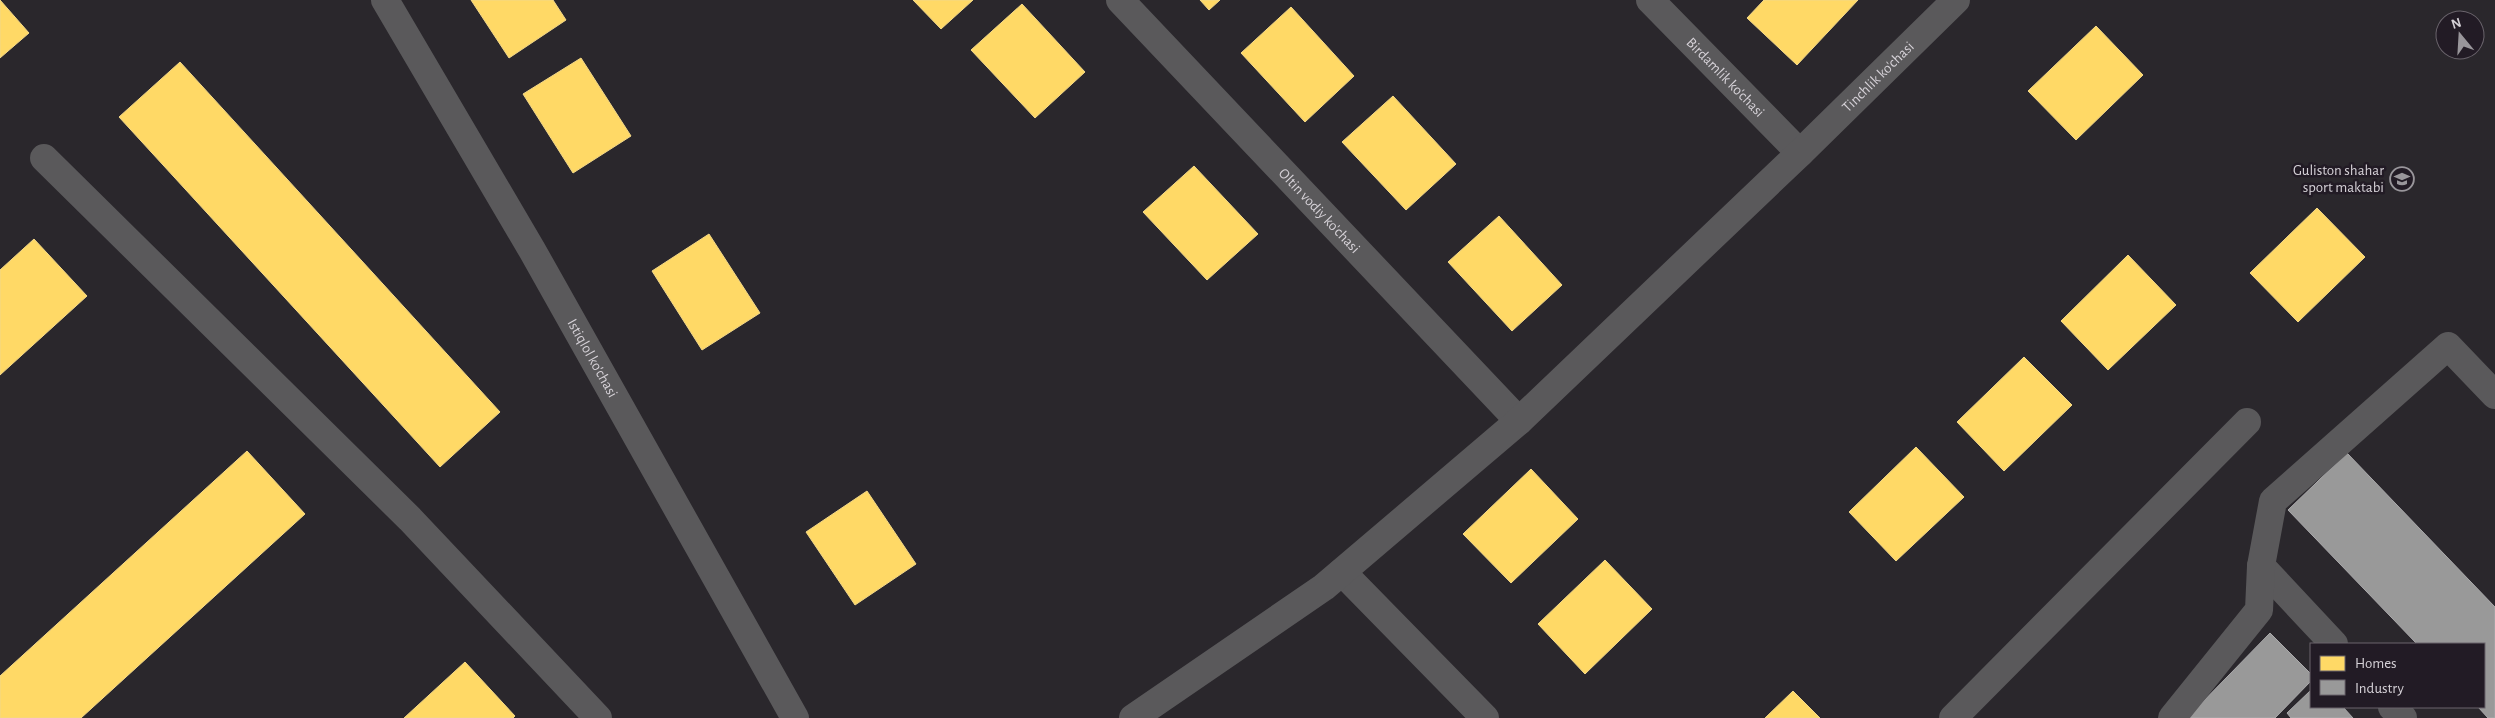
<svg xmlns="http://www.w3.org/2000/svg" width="2495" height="718" viewBox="0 0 2495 718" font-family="'Alegreya Sans',sans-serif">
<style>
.homes{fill:#ffd966;stroke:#f2d788}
.industry{fill:#999;stroke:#abaaac}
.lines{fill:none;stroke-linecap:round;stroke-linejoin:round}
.minor{stroke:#5a595b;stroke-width:28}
.labels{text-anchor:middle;stroke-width:5;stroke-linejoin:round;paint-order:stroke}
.street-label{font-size:15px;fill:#d5d1d7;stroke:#221b25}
.poi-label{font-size:15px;fill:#d5d1d7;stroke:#221b25;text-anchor:end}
</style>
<rect width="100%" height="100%" fill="#2a272c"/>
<g class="homes">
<path d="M0,0L29,33L0,58Z"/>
<path d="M471,0H553L566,20L509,58Z"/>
<path d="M913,0H973L941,29Z"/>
<path d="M1200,0H1220L1209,10Z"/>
<path d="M1764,0H1858L1797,65L1747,18Z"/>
<path d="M1022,4L1085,72L1035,118L971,50Z"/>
<path d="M1291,7L1354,76L1305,122L1241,53Z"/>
<path d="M2096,26L2143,75L2076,140L2028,91Z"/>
<path d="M581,58L631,136L573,173L523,94Z"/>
<path d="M180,62L500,412L440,467L119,117Z"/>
<path d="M1393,96L1456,164L1406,210L1342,142Z"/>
<path d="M1194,166L1258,234L1207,280L1143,212Z"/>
<path d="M2317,208L2365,257L2298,322L2250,273Z"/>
<path d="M1499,216L1562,285L1512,331L1448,262Z"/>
<path d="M709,234L760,313L702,350L652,271Z"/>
<path d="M34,239L87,296L0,375V270Z"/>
<path d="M2128,255L2176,305L2108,370L2061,321Z"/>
<path d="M2024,357L2072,405L2004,471L1957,422Z"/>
<path d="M1916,447L1964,497L1896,561L1849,512Z"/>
<path d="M247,451L305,514L81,718H0V676Z"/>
<path d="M1531,469L1578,519L1511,583L1463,534Z"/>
<path d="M867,491L916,564L855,605L806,532Z"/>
<path d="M1605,560L1652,609L1585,674L1538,624Z"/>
<path d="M465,662L515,716L513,718H404Z"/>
<path d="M1793,691L1820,718H1765Z"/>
</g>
<g class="industry">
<path d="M2347,453L2495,607V718H2488L2478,707H2484V644H2417L2288,510Z"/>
<path d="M2270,633L2311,674V681L2275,718H2187Z"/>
<path d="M2311,690V707H2343L2353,718H2291L2287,713Z"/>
</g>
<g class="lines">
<g class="minor">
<path id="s1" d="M385,0L532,250L795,718"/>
<path id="s2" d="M1120,0L1519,421"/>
<path id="s3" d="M1650,0L1800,153"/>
<path d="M44,158L410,519L598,718"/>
<path d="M2261,566L2334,644"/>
<path d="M1342,572L1485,718"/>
<path d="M2392,707L2403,718"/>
<path id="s4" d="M1133,718L1324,587L1519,421L1800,153L1956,0"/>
<path d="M1953,718L2247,422"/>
<path d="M2172,718L2259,610L2261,566L2273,501L2448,346L2495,395"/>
</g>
</g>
<defs>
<g id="school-ring" transform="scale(1.25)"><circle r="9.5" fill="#221b25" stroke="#99969b" stroke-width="1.5"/><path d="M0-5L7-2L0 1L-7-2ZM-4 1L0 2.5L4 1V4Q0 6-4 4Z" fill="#99969b"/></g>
</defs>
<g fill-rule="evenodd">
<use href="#school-ring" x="2402" y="179"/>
</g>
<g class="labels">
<g class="street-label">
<text dy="5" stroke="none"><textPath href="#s3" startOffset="108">Birdamlik ko'chasi</textPath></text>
<text dy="5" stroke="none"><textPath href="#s4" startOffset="985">Tinchlik ko'chasi</textPath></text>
<text dy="5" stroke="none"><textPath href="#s2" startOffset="290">Oltin vodiy ko'chasi</textPath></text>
<text dy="5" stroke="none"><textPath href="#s1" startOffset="414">Istiqlol ko'chasi</textPath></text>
</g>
<g class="poi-label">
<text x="2384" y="175">Guliston shahar<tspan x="2384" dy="17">sport maktabi</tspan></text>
</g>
</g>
<rect x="2310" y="643" width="175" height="65" fill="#221b25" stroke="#6a646c"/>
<rect x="2320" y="656" width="25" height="15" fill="#ffd966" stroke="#6a646c"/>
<text x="2355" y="668" font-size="15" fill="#d5d1d7">Homes</text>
<rect x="2320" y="680" width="25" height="15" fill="#999999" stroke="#6a646c"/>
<text x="2355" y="693" font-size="15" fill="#d5d1d7">Industry</text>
<g transform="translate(2460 35) rotate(342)"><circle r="24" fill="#221b25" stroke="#6a646c"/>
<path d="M0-4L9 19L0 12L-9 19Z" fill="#99969b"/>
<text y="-8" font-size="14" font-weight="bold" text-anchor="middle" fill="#d5d1d7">N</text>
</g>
</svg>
